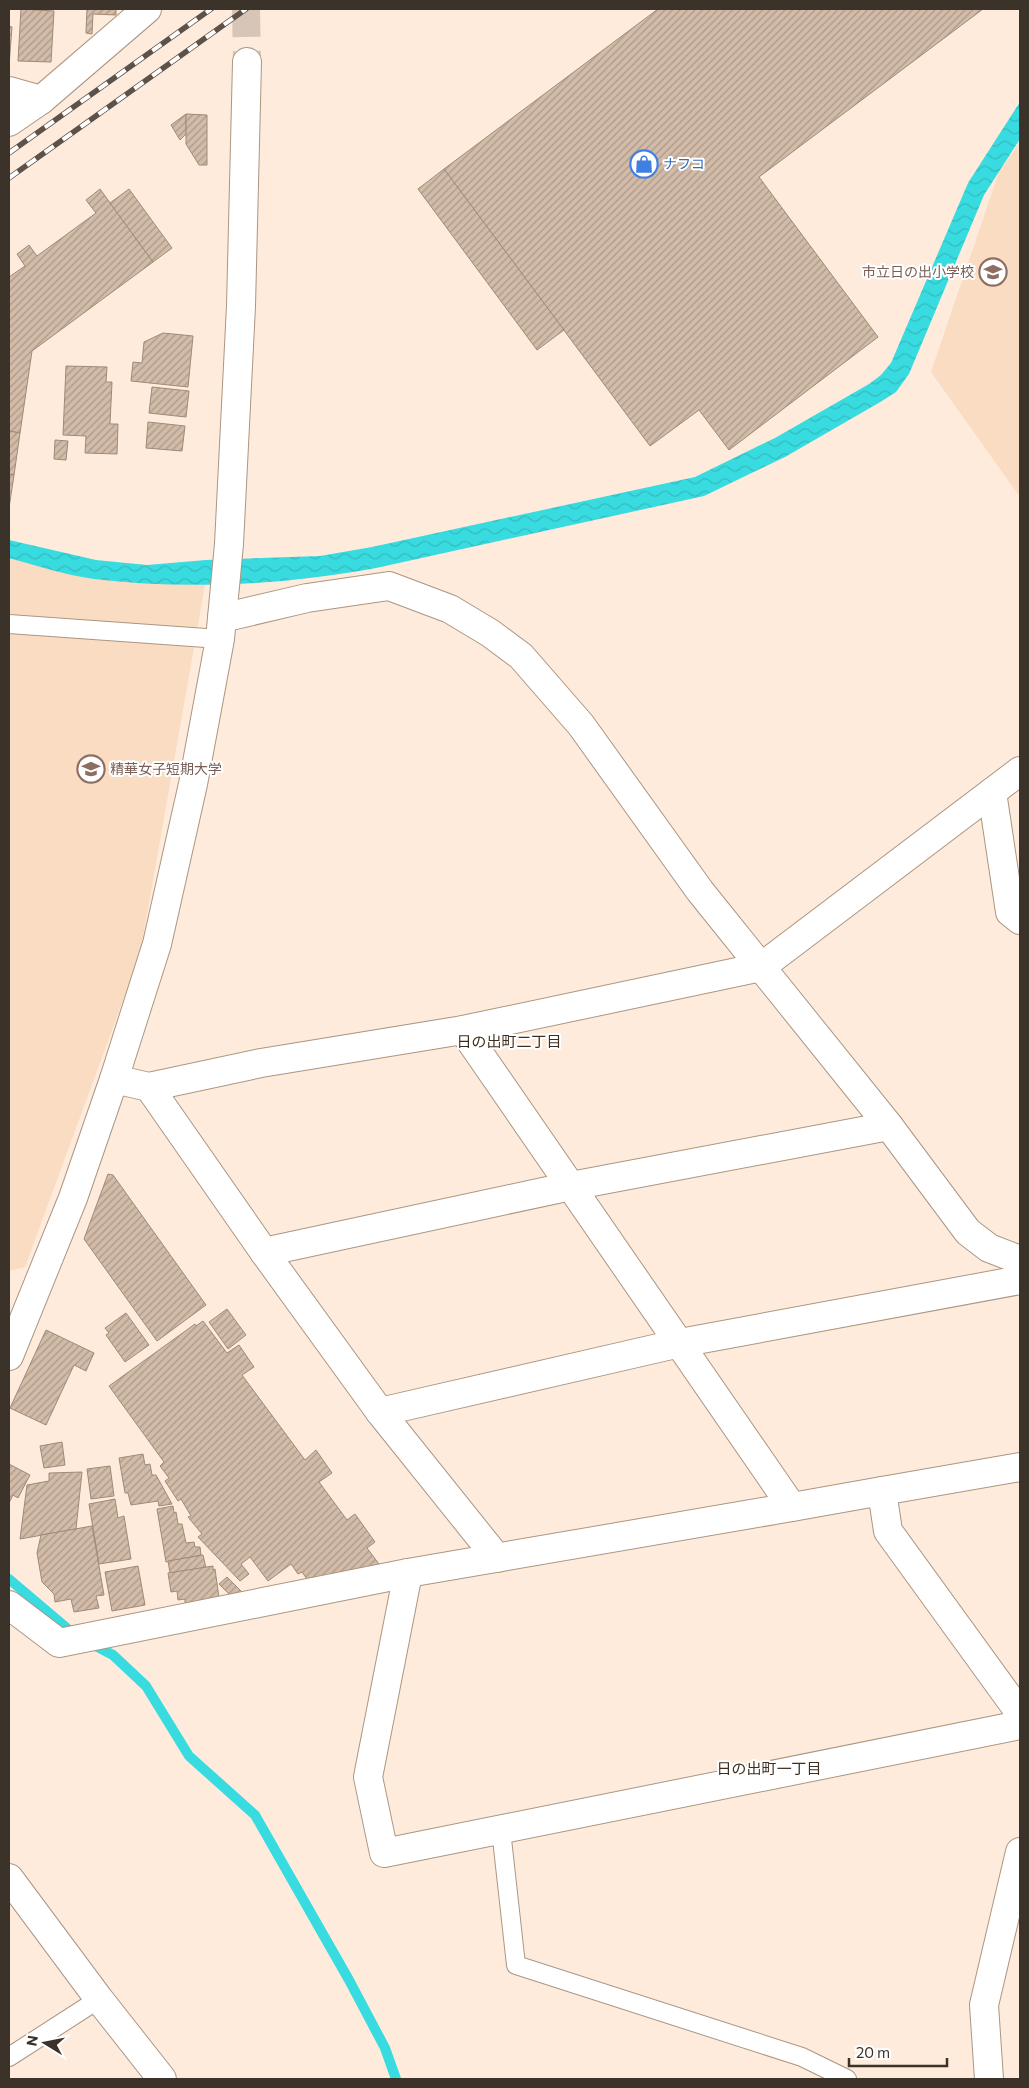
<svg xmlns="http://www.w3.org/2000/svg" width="1029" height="2088" viewBox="0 0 1029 2088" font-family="Commissioner,'Noto Sans JP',sans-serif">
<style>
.built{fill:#f9dcc2}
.water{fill:url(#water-waves)}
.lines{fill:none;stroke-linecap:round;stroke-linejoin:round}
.stream{stroke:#38dbdf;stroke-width:10}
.building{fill:url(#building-hatch);stroke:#9f8a77}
.secondary-tunnel{stroke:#d7c6b8;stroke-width:28;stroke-dasharray:28 14;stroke-linecap:butt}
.lane-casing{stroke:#ab9683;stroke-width:20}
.street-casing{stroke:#ab9683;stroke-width:30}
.secondary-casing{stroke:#ab9683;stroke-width:30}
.lane{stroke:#fff;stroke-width:18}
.street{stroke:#fff;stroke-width:28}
.secondary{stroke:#fff;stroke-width:28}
.rail-casing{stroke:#5d5249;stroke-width:5.5}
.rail{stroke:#fff;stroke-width:4;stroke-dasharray:11;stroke-linecap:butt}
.labels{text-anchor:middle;stroke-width:4;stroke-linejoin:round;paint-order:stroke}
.shop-label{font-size:14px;fill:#366cbe;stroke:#fff;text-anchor:start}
.education-label{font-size:14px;fill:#785e54;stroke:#fff;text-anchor:end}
.neighbourhood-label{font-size:15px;fill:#3f2e1d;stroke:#fff}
</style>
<defs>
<pattern id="water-waves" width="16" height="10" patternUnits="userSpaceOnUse" patternTransform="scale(1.25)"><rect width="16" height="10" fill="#38dbdf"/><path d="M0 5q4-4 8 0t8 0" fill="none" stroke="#32bcc0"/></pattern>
<pattern id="building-hatch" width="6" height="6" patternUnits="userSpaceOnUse" patternTransform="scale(1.25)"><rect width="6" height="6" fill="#d2bba8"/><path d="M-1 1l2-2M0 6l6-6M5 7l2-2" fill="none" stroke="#ac9989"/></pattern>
</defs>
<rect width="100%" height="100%" fill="#feebdb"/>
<g class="built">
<path d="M1020,142V497L931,372L999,172Z"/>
<path d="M9,558L93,579L205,585L140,954L25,1267L9,1271Z"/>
</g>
<path class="water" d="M1020,102V139L984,195L909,374L896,392L882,401L785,457L704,496L376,568C285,585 186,590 94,579C66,575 37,566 9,558V540L96,560L147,565L206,560L320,556L372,547L695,477L775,438L869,384L881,375L891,363L968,183Z"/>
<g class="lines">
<g class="stream">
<path d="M9,1579L75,1635"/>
<path d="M90,1643L113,1655L146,1686L189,1756L255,1815L349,1980L385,2048L396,2079"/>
</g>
</g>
<g class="building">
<path d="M21,9L54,11L51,62L18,61Z"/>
<path d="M87,9H116V15L93,14L92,34L86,33Z"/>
<path d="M658,9H983L759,177L878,337L729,450L699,410L650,446L444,169Z"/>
<path d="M9,26L12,27L9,66Z"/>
<path d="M186,114V134L180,140L171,125Z"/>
<path d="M186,114L207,115V165H199L186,144Z"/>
<path d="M444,169L564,330L537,350L418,189Z"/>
<path d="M100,189L153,262L32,351L20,433L9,431V277L25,266L17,254L29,245L37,256L96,213L86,200Z"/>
<path d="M129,189L172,248L153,262L110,203Z"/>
<path d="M163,333L193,336L188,387L131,381L133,362L142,363L144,342Z"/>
<path d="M66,366L107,367L106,382H112L110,424H118L117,454L85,453L86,436L63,435Z"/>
<path d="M152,387L189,391L186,417L149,413Z"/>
<path d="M148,422L185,426L182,451L146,448Z"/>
<path d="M9,431L20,433L14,475L9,474Z"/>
<path d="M55,440L68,441L66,460L54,459Z"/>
<path d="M9,474L14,475L9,508Z"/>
<path d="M108,1174L113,1175L206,1305L157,1341L84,1239Z"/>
<path d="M227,1309L246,1335L228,1349L209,1322Z"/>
<path d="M126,1313L149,1345L125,1362L106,1335L109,1333L105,1328Z"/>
<path d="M203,1321L227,1353L239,1345L254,1367L242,1375L305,1460L316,1450L332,1473L319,1482L347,1520L355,1514L375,1542L367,1548L379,1564L372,1569L309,1582L302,1572L298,1574L291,1564L268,1581L250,1557L241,1564L249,1574L240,1581L198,1537L202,1534L188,1517L191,1516L181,1499L178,1501L165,1481L169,1478L160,1466L164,1462L109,1386L195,1324L196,1326Z"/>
<path d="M46,1330L94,1353L86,1371L74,1365L46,1425L10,1408Z"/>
<path d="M62,1442L65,1465L44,1468L40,1446Z"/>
<path d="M143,1454L145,1465L150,1464L152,1475H156L172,1504L159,1506L158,1501L131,1505L128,1493H125L119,1458Z"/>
<path d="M9,1464L30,1475L18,1498L13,1495L9,1503Z"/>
<path d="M110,1466L114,1496L91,1499L87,1469Z"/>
<path d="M82,1472L76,1529L20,1539L27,1485L49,1481V1473Z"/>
<path d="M115,1499L118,1518L124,1516L131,1559L99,1564L89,1504Z"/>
<path d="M173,1506L174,1513L176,1512L178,1524H182L186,1543L194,1542L195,1547H200L201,1555L166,1562L157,1509Z"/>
<path d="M92,1526L104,1595L96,1596L99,1608L74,1612L71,1599L55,1602L54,1594L42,1582L37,1553L41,1535Z"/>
<path d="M203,1555L206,1568L170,1573L168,1561Z"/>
<path d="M138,1566L145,1605L112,1611L105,1572Z"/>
<path d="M213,1566V1570L215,1569L219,1598L185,1603V1599L178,1600L177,1591L171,1592L168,1573Z"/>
<path d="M227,1577L243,1593L241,1596L236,1592L232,1597L219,1584Z"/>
</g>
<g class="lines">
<path class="secondary-tunnel" d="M246,9L247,62"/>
<g class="lane-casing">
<g id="lane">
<path d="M9,624L220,639"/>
<path d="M501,1830L516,1965L802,2057L847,2079"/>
<path d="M9,2057L99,1999"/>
</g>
</g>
<g class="street-casing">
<g id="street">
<path d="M9,91L41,100L147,9"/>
<path d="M9,122L41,100"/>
<path d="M992,792L1010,912L1020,920"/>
<path d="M463,1030L792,1507L882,1491L888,1531L1020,1713"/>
<path d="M114,1079L149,1087L261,1063L463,1030L761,967L1020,771"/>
<path d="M149,1087L264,1252L380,1412L497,1558"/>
<path d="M264,1252L571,1186L889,1126"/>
<path d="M380,1412L680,1343L1020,1280"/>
<path d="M882,1491L1020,1467"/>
<path d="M408,1573L368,1777L384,1853L1020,1725"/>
<path d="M9,1605L59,1643L408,1573L792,1507"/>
<path d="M9,1878L99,1999L162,2079"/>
<path d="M989,2079L984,2005L1020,1852"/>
</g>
</g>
<g class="secondary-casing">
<g id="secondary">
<path d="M222,618L307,598L389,586L450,609L490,633L521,656L581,725L700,891L889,1126L968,1232L989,1248L1020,1260"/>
<path d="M9,1356L73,1198L114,1079L157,944L193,784L220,639L229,544L241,306L247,62"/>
</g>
</g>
<use href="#lane" class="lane"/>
<use href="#street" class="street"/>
<use href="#secondary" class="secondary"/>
<g class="rail-casing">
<g id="rail">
<path d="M9,153L211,9"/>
<path d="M9,178L246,9"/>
</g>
</g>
<use href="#rail" class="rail"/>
</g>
<defs>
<g id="shop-ring" transform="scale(1.4375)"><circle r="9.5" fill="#fff" stroke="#3f7fe0" stroke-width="1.5"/><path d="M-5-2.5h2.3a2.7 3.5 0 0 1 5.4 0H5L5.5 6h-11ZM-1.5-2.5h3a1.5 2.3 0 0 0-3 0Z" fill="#3f7fe0"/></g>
<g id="school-ring" transform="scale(1.4375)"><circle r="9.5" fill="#fff" stroke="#8d6e63" stroke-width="1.5"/><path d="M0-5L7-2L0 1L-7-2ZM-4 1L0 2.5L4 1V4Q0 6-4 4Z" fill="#8d6e63"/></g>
<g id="university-ring" transform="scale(1.4375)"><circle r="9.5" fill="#fff" stroke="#8d6e63" stroke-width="1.5"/><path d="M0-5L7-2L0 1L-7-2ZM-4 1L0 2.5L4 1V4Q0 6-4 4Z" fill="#8d6e63"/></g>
</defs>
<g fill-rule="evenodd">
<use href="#shop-ring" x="644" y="164"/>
<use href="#school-ring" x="993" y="272"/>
<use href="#university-ring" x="91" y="769"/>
</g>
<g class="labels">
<g class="shop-label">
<text x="663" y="169">ナフコ</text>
</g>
<g class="education-label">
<text x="974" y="277">市立日の出小学校</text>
<text x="110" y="774" text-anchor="start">精華女子短期大学</text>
</g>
<g class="neighbourhood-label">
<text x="509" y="1047">日の出町二丁目</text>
<text x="769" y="1774">日の出町一丁目</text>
</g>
</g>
<rect width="1029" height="2088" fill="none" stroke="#3b322a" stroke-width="20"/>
<g transform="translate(45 2043) rotate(280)" stroke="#ffffff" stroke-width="4" paint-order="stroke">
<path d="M0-4L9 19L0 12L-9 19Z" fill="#3b322a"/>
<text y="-8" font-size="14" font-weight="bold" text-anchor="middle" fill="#3b322a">N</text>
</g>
<path d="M849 2058v8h98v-8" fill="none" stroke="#3b322a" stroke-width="2.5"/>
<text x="856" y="2058" font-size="15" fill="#3b322a" stroke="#ffffff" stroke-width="4" paint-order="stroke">20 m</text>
</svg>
